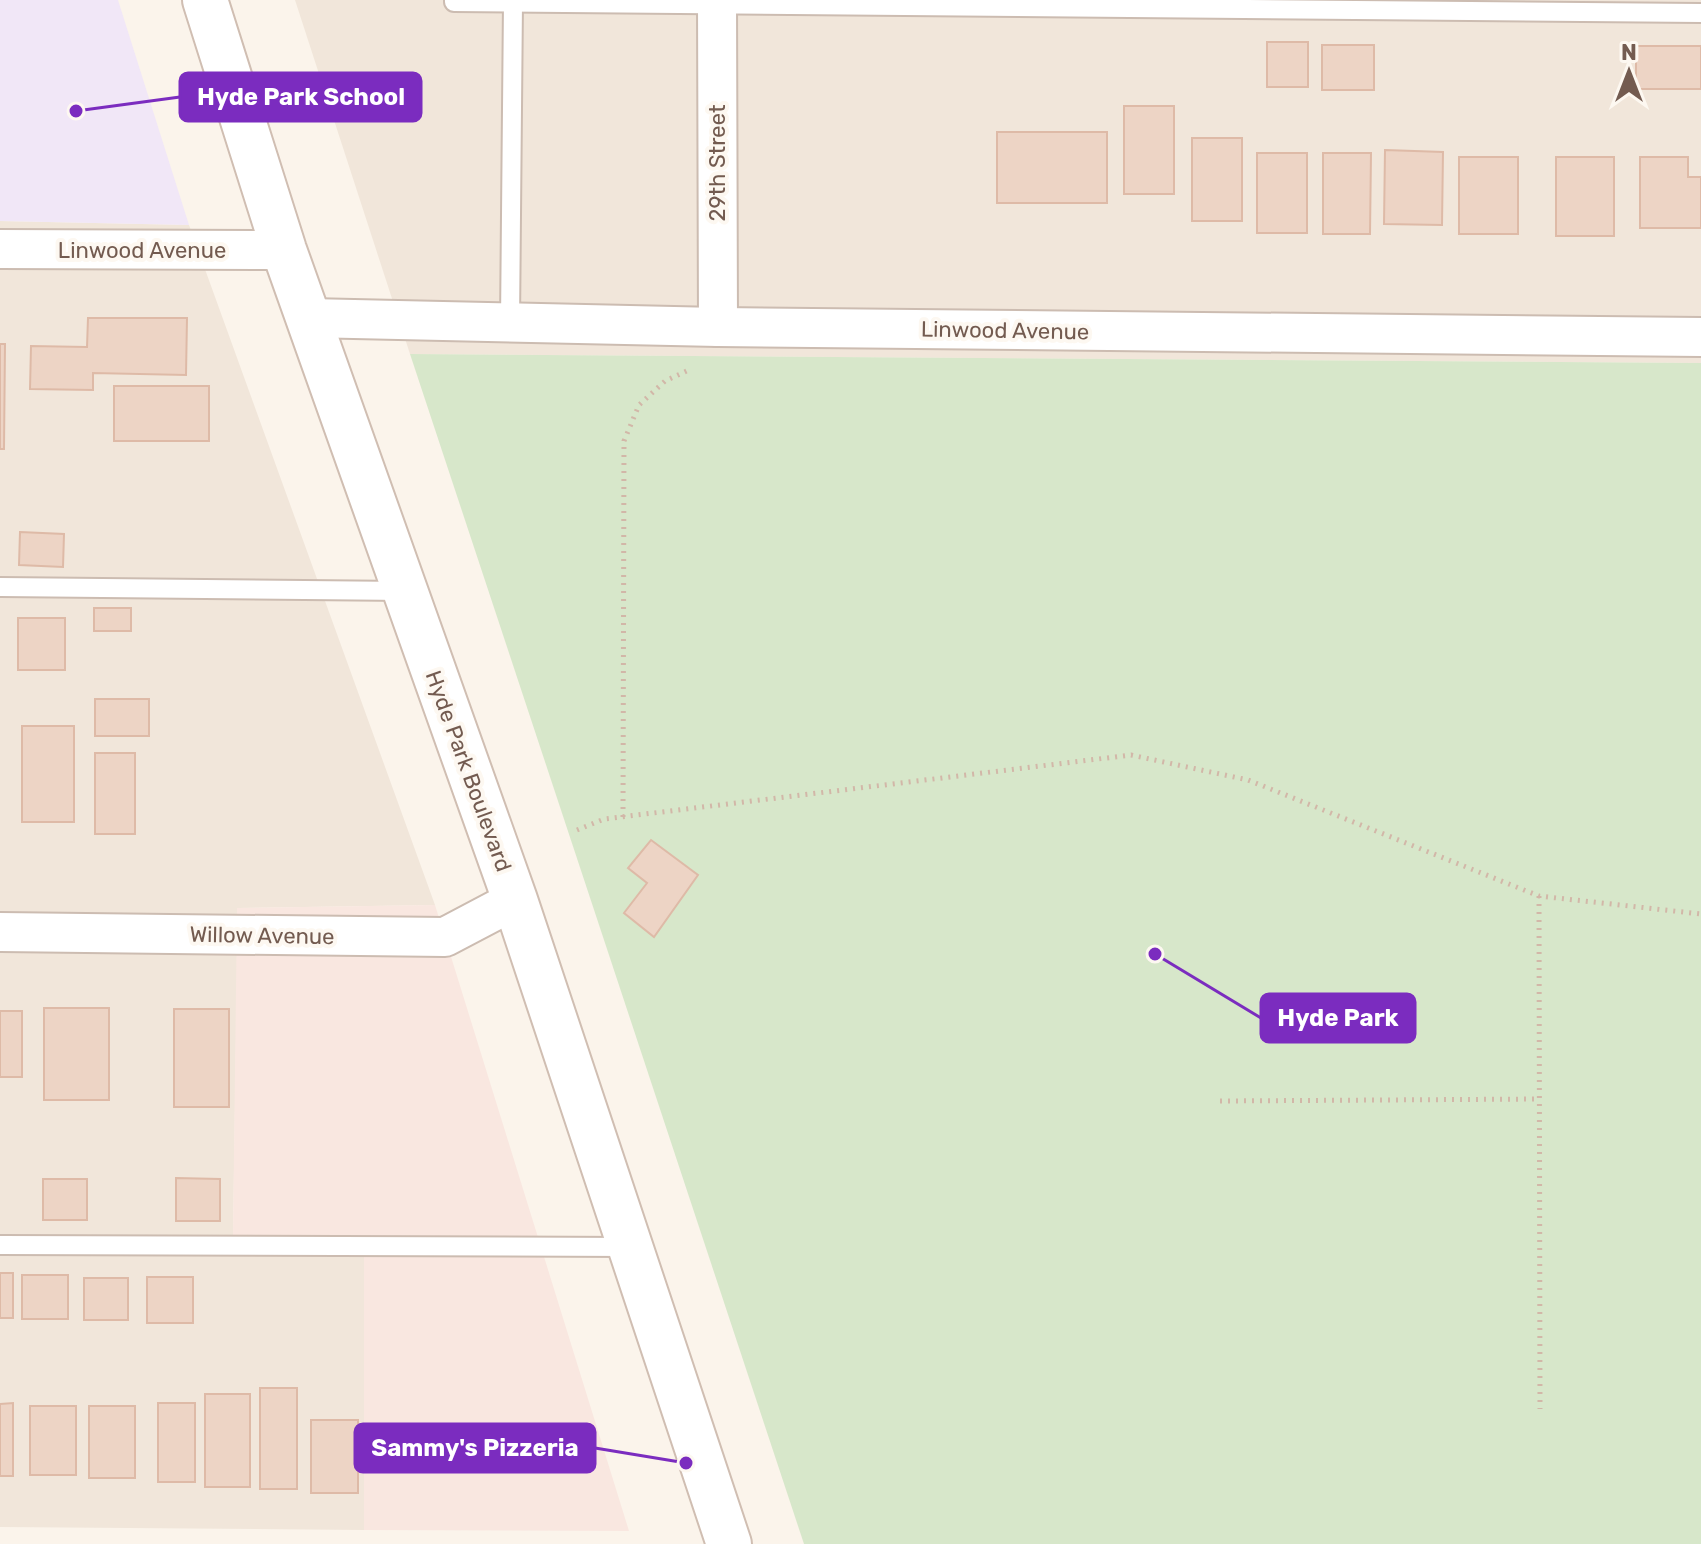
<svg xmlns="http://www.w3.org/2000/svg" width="1701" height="1544" viewBox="0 0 1701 1544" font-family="Rubik,sans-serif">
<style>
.residential{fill:#f1e6da}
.commercial{fill:#f9e7e0}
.education{fill:#f1e7f7}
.green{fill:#d7e7ca}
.building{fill:#edd4c5;stroke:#debaa7;stroke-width:2}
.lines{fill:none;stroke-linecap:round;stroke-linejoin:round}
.service-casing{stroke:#ccbcb1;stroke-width:22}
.minor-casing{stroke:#ccbcb1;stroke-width:42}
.secondary-casing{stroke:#d0beb2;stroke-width:48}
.path{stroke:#d2b7a8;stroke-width:5;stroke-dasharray:2 6;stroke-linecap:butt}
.service{stroke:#fff;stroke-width:18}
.minor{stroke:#fff;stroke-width:38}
.secondary{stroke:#fff;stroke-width:44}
.labels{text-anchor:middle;stroke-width:8;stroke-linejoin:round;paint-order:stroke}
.street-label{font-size:22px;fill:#735b50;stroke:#fdf8f1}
.leader{fill:none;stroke:#7b2cbf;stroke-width:3}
.callout-dot{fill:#7b2cbf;stroke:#fdf8f1;stroke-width:3}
.callout{fill:#7b2cbf;stroke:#7b2cbf;stroke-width:3}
.callout-label{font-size:24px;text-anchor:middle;font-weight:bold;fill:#fff}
</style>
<rect width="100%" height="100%" fill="#fbf4eb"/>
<g class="residential">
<path d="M295,0H1701V363L410,354Z"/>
<path d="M0,221L189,225L435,905L238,908L233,1235L364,1239V1530L0,1527Z"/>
</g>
<path class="commercial" d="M435,905L629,1531L364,1530V1239L233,1235L237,908Z"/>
<path class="education" d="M0,0H118L189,225L0,221Z"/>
<path class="green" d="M410,354L1701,363V1544H804Z"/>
<g class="building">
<rect x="1267" y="42" width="41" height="45"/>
<rect x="1322" y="45" width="52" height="45"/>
<rect x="1636" y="46" width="65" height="43"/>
<rect x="1124" y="106" width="50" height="88"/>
<rect x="997" y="132" width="110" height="71"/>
<rect x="1192" y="138" width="50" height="83"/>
<path d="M1385,150L1443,152L1442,225L1384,224Z"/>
<rect x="1257" y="153" width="50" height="80"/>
<path d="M1323,153H1371L1370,234H1323Z"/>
<rect x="1459" y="157" width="59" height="77"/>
<rect x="1556" y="157" width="58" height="79"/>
<path d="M1640,157H1688V177H1701V228H1640Z"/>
<path d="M88,318H187L186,375L93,373V390L30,389L31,346L87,347Z"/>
<path d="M0,344H5L4,449H0Z"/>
<rect x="114" y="386" width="95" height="55"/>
<path d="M20,532L64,534L63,567L19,565Z"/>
<rect x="94" y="608" width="37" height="23"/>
<rect x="18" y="618" width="47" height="52"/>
<rect x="95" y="699" width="54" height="37"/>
<rect x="22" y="726" width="52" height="96"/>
<rect x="95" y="753" width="40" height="81"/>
<path d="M651,840L698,875L654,937L624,913L647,883L628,868Z"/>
<rect x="44" y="1008" width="65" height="92"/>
<rect x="174" y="1009" width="55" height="98"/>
<rect x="0" y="1011" width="22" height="66"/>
<path d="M176,1178L220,1179V1221H176Z"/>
<rect x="43" y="1179" width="44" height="41"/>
<rect x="0" y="1273" width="13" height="45"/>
<rect x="22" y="1275" width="46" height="44"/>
<rect x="147" y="1277" width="46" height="46"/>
<rect x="84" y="1278" width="44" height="42"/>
<rect x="260" y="1388" width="37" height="101"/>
<rect x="205" y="1394" width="45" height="93"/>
<path d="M13,1403V1476H0V1404Z"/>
<rect x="158" y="1403" width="37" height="79"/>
<rect x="30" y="1406" width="46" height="69"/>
<rect x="89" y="1406" width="46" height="72"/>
<rect x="311" y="1420" width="47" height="73"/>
</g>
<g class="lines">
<g class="service-casing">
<g id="service">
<path d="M454,0V2L1701,13"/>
<path d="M510,322L513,2"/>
<path d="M0,587L405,591"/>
<path d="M0,1245L631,1247"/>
</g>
</g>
<g class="minor-casing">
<g id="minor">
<path d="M717,0L718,327"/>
<path d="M0,249L284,250"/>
<path d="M309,318L718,327L1701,337"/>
<path d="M0,932L445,937L515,900"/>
</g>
</g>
<g class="secondary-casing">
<path id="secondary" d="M205,0L284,250L515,900L729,1544"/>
</g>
<g class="path">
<path d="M623,817L624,441L639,405L665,381L691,369"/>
<path d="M577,830L604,819L1131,755L1248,780L1539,896L1701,914"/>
<path d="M1539,896L1540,1409"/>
<path d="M1220,1101L1539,1099"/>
</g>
<use href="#service" class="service"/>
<use href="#minor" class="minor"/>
<use href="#secondary" class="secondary"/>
</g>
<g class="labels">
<g class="street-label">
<text transform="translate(717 163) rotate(-90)" y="8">29th Street</text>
<text x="142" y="258">Linwood Avenue</text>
<text transform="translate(1005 330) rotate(1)" y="8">Linwood Avenue</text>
<text transform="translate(469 771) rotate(70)" y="8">Hyde Park Boulevard</text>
<text transform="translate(262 935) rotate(1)" y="8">Willow Avenue</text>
</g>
</g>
<path class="leader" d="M76 111L180 97M1155 954L1261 1018M686 1463L595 1448"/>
<g class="callout-dot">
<circle cx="76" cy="111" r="8"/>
<circle cx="1155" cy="954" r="8"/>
<circle cx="686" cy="1463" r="8"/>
</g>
<g class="callout">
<rect x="180" y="73" width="241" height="48" rx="8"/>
<rect x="1261" y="994" width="154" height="48" rx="8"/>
<rect x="355" y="1424" width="240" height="48" rx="8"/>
</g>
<g class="callout-label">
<text x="301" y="105">Hyde Park School</text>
<text x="1338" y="1026">Hyde Park</text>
<text x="475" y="1456">Sammy's Pizzeria</text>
</g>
<g transform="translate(1629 72)" stroke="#fdf8f1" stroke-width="6" paint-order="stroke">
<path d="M0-6L14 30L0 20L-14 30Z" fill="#735b50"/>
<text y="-12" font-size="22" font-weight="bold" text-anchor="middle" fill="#735b50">N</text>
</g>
</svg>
